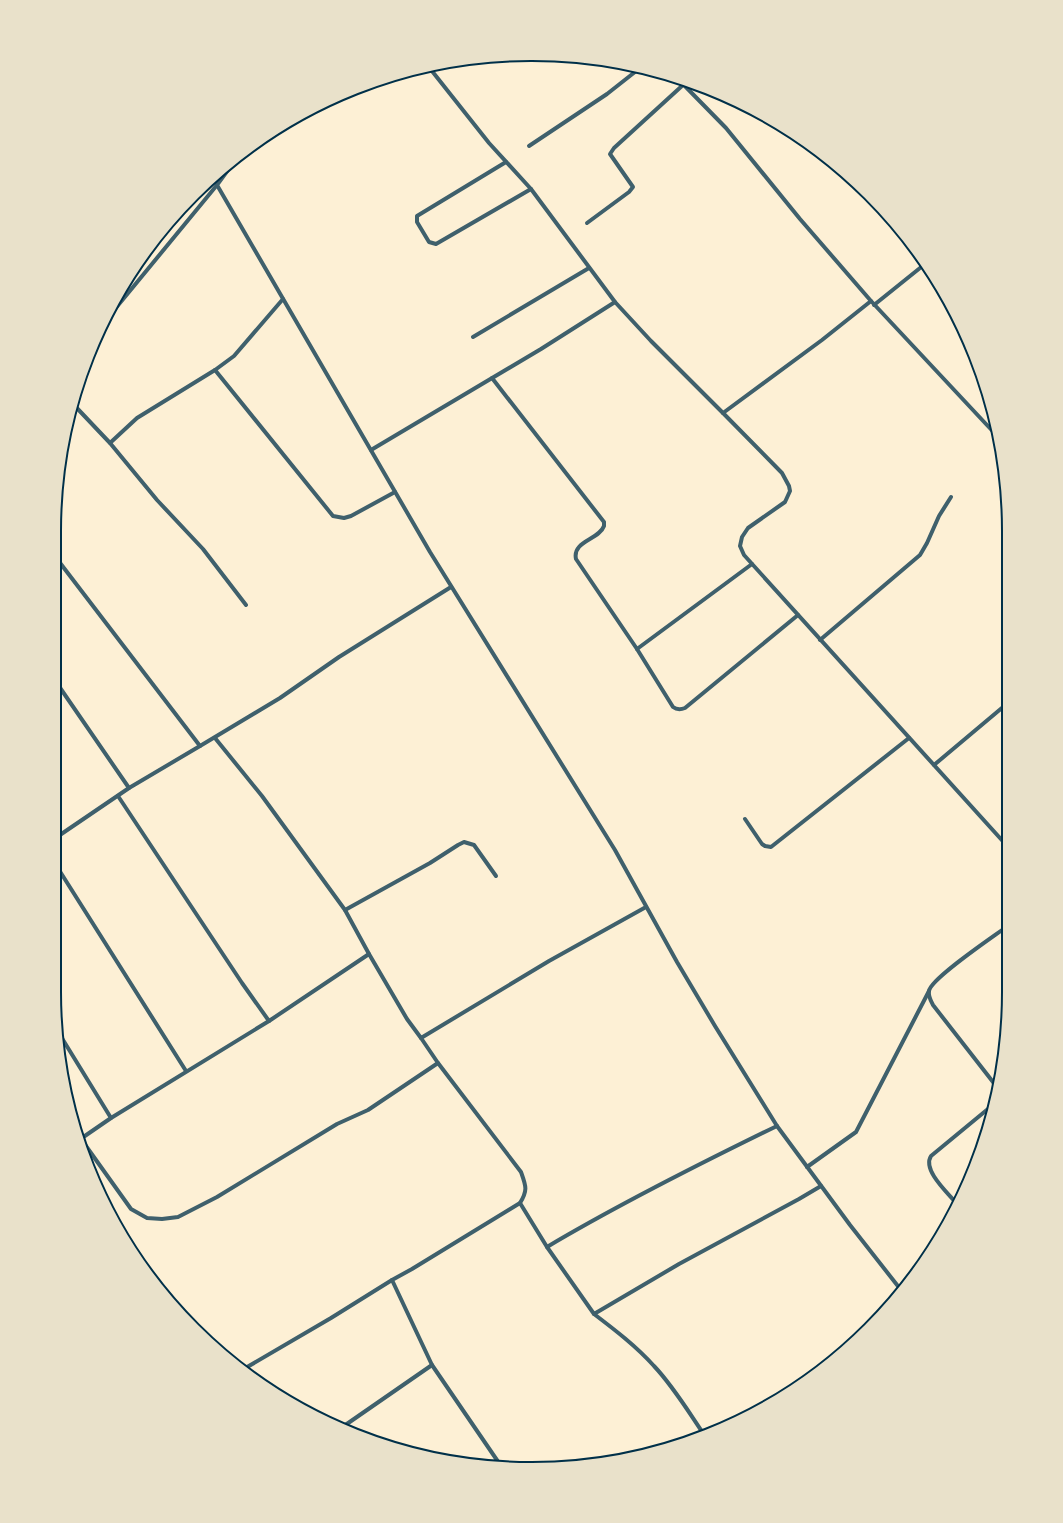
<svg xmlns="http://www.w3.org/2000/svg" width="1063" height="1523" viewBox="0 0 1063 1523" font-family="Raleway,sans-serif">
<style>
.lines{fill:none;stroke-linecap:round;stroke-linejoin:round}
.minor{stroke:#3f606c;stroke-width:4}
.rim{fill:none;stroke:#003049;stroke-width:2}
</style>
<rect width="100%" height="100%" fill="#fdf0d5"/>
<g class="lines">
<g class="minor">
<path d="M428,66L489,143L531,189L615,302L651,341L723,413L822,340L871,301"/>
<path d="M679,80L726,128L800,219L871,301L1000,439"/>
<path d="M529,146L607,94L640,68"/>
<path d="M236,159L217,185L430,552L615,850L677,962L715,1026L777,1126L850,1225L901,1290"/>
<path d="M506,162L417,216V222L429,242L436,244L531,189"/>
<path d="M587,223L629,192L633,187L610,154L614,148L683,85"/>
<path d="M874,305L925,264"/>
<path d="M101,326L217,185"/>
<path d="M473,337L589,268"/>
<path d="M215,370L333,516L344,518L351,516L395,492"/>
<path d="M492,378L604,522V526C599,540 572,541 576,559L637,649L673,707C677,710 680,710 685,708L798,615"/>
<path d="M74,405L110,443L157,500L203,549L246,605"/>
<path d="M723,413L782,473L789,486L790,491L785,502L748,528L742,537L740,546L744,555L1009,848"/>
<path d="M110,443L137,418L215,370L234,356L283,299"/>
<path d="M371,450L541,349L615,302"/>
<path d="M54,555L200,746L280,698L339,657L451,587"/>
<path d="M820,640L920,555L927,543L939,516L951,497"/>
<path d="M637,649L752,564"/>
<path d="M54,679L129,788"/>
<path d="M215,738L262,796L345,910L369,954"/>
<path d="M934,765L1009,702"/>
<path d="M118,796L242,983L269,1021L369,954L407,1019L421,1038L549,961L646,907"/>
<path d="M745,819L762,844L765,846L771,847L909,738"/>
<path d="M54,839L129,788L200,746"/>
<path d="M54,862L186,1071"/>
<path d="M345,910L430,863L458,845L464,842L474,845L496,876"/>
<path d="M60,1035L111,1118"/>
<path d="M421,1038L438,1063L521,1172C526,1186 528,1190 520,1203L412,1269L392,1280L432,1365L501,1466"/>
<path d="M998,1091L993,1082L933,1005C931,1001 928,996 929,991C931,978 996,935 1009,925"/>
<path d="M777,1126C699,1164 621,1203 547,1247L594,1314L679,1264L799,1199L821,1186"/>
<path d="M81,1139L131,1209L147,1218L162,1219L178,1217L217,1197L337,1124L368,1110L438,1063"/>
<path d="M79,1140L111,1118L269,1021"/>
<path d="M807,1167L856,1132L929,991"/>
<path d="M520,1203L547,1247"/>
<path d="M957,1204C948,1193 922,1170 931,1156L994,1104"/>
<path d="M594,1314C615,1330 636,1346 654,1366C673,1386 688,1411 703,1433"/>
<path d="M242,1370L331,1318L392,1280"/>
<path d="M341,1428L432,1365"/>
</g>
</g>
<path d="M0 0H1063V1523H0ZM531 61H532A470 470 0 0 1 1002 531V992A470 470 0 0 1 532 1462H531A470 470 0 0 1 61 992V531A470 470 0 0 1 531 61Z" fill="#e9e1ca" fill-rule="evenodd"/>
<path class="rim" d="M531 61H532A470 470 0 0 1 1002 531V992A470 470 0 0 1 532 1462H531A470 470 0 0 1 61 992V531A470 470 0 0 1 531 61Z"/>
</svg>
